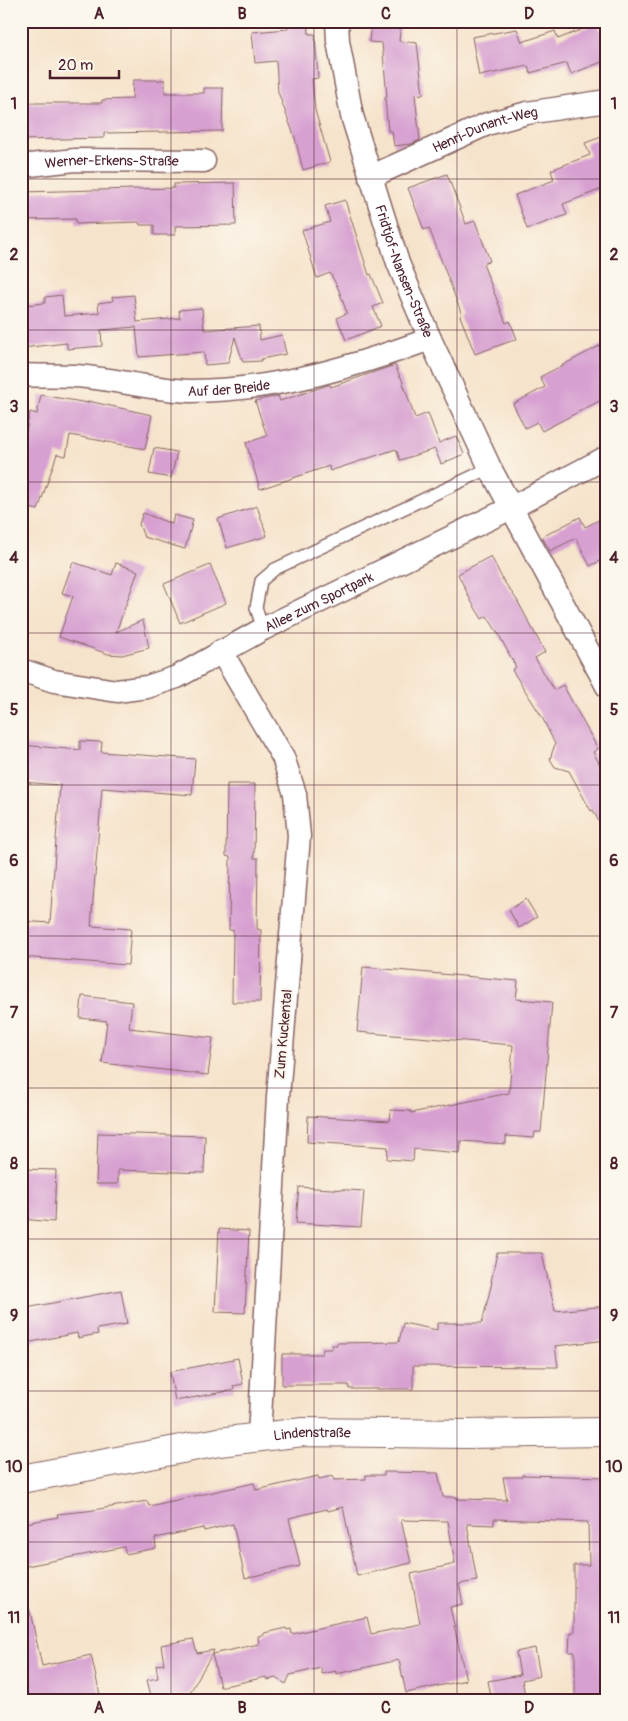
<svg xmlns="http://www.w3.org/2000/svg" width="628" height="1721" viewBox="0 0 628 1721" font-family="Pangolin,sans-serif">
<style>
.building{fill:#d7a0d1}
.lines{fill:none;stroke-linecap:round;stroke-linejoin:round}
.service-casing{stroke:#866463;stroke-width:14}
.minor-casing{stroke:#866463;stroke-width:25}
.tertiary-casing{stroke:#866463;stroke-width:30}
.service{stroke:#fff;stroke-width:11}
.minor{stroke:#fff;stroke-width:22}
.tertiary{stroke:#fff;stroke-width:28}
.grid{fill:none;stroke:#4a1f2b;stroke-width:1;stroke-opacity:0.55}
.labels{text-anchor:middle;stroke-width:4;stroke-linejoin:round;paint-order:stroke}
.street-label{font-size:14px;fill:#4a1f2b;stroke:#fbf7ec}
.neatline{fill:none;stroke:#4a1f2b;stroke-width:2}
.grid-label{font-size:16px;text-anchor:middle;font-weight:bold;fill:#4a1f2b}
</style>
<rect width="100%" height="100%" fill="#fbf7ec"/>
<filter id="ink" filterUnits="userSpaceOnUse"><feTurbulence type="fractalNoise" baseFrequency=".02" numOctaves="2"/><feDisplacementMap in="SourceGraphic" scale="10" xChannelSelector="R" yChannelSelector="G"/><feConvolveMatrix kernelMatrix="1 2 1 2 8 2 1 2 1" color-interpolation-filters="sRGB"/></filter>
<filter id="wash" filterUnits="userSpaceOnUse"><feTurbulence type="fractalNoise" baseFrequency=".0096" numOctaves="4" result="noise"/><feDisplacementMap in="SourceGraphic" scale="20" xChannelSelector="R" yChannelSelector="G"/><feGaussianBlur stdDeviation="1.12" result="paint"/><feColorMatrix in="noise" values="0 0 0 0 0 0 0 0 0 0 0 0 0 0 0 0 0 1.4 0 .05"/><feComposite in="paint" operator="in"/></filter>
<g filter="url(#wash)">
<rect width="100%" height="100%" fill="#f6e3cb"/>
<g id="blocks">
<g class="building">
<path d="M287,21H308L309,34H315L318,78L312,79L315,110L330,162L303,170L295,138L278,92L276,61L255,63L252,32L288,29Z"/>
<path d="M371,21H401L399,41L417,43L423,94L415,95L420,140L411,144L394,146L392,131H388L385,98L387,97L382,43L369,42Z"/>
<path d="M598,23L602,34L607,33V60L571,74L567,63L530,73L528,66L479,76L472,37L517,29L522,42L555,31L558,39Z"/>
<path d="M133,80H165V93H204V88H223L222,131L104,133V138L21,140V103H102V100L132,99Z"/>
<path d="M607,135V195L604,196L602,189L563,204L567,215L527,229L515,195L554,180L551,170L590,155L585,143Z"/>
<path d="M447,174L466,224L475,221L490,261L483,264L506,323L510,321L517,339L475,354L460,316L462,315L429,228L424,230L408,188Z"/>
<path d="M235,183L236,225L175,226V235H154V225H140L139,222L76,224V219L21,220V192L174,188V184Z"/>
<path d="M345,200L369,275L371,274L383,303L373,307L381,326L346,340L337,318L347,313L338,288L330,273L317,278L302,230L330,222L325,206Z"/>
<path d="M62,295L64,316L99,313L98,303L113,301L112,297L134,295L137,322L180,318L179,310L202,308L204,330L259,326L260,340L282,335L286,354L261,359V361L243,362L235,337L228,363L205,365L204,352L139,357L136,327L101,330L102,346L67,349V343L21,348V312H26L25,305L45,303V297Z"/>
<path d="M607,342V397L542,431L537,422L525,428L513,404L545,387L540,377Z"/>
<path d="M395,365L400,377H401L415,418L428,413L439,443L456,436L464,454L441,464L435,449L400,460L396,449L330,471L329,466L260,489L246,443L267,436L255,401L278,396L280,401L328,385H330L331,387Z"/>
<path d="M41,395L88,403V401L152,415L145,449L70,435L66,456L57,454L38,510L21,506V456L30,412L37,414Z"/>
<path d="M154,448L177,452L171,478L149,474Z"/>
<path d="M257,506L267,536L227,548L218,519Z"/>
<path d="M143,513L172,524L174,515L193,520L185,549L144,537L139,524Z"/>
<path d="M607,516V557L590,566L576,538L550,551L542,537L580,517L585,527Z"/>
<path d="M491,556L503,580L517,600L545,652L535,658L554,690L563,685L598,749L593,752L607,777V838L593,810L591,811L569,771L555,767L550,759L555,744L542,717L512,670L516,667L499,635L487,616L482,619L471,601L458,574Z"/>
<path d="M73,562L112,575L116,563L138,571L116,632L143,620L149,648L122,655L108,654L59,637L73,596L62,593Z"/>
<path d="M210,565L226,603L180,623L164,584Z"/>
<path d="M80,741L102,742L101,752L195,759L192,795L102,788L91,926L131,929L128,965L21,957V921L50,923L60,785L21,782V745L80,750Z"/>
<path d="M227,784H255L254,858H258L257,929L261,930L260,1002H232L233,930H229L230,857L226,856Z"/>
<path d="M526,899L537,917L519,928L509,910Z"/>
<path d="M363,967L518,981L516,999L552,1002L541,1132H535L534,1138L506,1136V1144L461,1141L460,1153L414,1149L413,1161L387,1159L388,1147L307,1142L308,1116L390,1121L391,1110L411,1111V1113L509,1093L513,1045L357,1032Z"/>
<path d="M82,996L132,1002L129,1028L213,1038L208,1075L102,1063L107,1021L80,1018Z"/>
<path d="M98,1133L205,1136L204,1173L118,1170V1184H96Z"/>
<path d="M21,1169L56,1170L54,1222L21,1219Z"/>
<path d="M299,1187L364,1191L361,1227L296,1223Z"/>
<path d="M219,1229L249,1231L245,1313L215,1312Z"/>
<path d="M497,1253H542L555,1311L607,1306V1340L555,1346L558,1367L413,1366V1389H349V1385H282V1354H322L323,1349H332V1345H337V1343L399,1342L403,1323L437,1330V1323H482L492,1282H491Z"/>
<path d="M121,1290L127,1324L97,1329L98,1334L78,1338L77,1333L21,1344V1309Z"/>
<path d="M238,1358L243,1384L233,1386L234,1390L175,1401L170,1372Z"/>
<path d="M384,1472L438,1473L443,1497H457V1499L507,1500L503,1477H522V1475L607,1477V1700H575V1652H569L570,1632H574V1565H589L588,1522L494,1519V1525L467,1524L477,1581L459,1584L463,1604L450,1607L466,1680L406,1693L399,1660L336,1674V1671L322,1674L321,1668L290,1675L286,1684L276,1678L267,1680L266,1677L220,1687L212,1654L189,1694L152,1700L147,1680L158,1678L156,1665L164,1664L161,1645L193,1639L197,1653L214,1650L212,1654L259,1644L258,1636L264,1635V1633L286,1628L287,1630L291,1629L292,1634L367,1617L371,1634L420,1624L411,1574L455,1564L448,1521L401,1520L411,1563L357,1576L343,1507L328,1511L327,1509L289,1518L300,1566L245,1578L233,1524L204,1531L203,1528L155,1538L156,1548L126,1554L124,1547L21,1567V1524L58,1517L57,1514L87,1511L147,1501L149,1506L254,1483L256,1490L318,1476L319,1479L333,1476L334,1480L366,1479V1475H384Z"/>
<path d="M29,1607L42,1666L91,1655L100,1695L80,1700H50L49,1696L29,1700L21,1667V1608Z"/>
<path d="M535,1648L540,1676L522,1680L526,1700H492L488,1681L520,1675L516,1652Z"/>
</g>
</g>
</g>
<g filter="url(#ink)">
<use href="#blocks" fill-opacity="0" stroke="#866463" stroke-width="1"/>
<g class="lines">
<g class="service-casing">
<path id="service" d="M263,629L256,608L261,581L275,569L490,468"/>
</g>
<g class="minor-casing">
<g id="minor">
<path id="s1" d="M337,21L338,41L352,116L398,263L430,339L490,468L607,686"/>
<path id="s2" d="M21,166L75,160L204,161"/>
<path id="s3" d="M370,177L487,124L527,113L607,101"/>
<path id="s4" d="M21,375C39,376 57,375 74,376C113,378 152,390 191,391C274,391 353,367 430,339"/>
<path d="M221,651L283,757L295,794L299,836L278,1097L259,1436"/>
<path id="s5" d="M21,670L54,681L117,691L147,687L177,677L263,629L511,508L607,457"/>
</g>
</g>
<g class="tertiary-casing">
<g id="tertiary">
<path id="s6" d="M21,1479L219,1442L303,1432L466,1434L607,1432"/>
</g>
</g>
<use href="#service" class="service"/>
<use href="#minor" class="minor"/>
<use href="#tertiary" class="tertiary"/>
</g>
</g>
<path class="grid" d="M171,21V1700M314,21V1700M457,21V1700M21,179H607M21,330H607M21,482H607M21,633H607M21,785H607M21,936H607M21,1088H607M21,1239H607M21,1391H607M21,1542H607"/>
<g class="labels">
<g class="street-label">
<text dy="5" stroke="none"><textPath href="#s3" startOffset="125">Henri-Dunant-Weg</textPath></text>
<text dy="5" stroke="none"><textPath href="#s2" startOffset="91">Werner-Erkens-Straße</textPath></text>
<text dy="5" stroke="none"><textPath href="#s1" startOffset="260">Fridtjof-Nansen-Straße</textPath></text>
<text dy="5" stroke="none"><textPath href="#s4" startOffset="209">Auf der Breide</textPath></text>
<text dy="5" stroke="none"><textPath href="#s5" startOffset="321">Allee zum Sportpark</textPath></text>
<text transform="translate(283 1034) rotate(-85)" y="5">Zum Kuckental</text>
<text dy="5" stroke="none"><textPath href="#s6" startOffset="295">Lindenstraße</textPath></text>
</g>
</g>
<rect width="628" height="1721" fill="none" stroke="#fbf7ec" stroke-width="55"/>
<path d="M50 70v8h69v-8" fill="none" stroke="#4a1f2b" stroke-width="2.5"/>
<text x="58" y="70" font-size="15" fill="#4a1f2b" stroke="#fbf7ec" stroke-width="4" paint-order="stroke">20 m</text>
<rect x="28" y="28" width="572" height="1666" class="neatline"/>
<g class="grid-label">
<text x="99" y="19">A</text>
<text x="242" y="19">B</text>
<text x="386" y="19">C</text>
<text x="529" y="19">D</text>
<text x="14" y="109">1</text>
<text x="614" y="109">1</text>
<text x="14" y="260">2</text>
<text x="614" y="260">2</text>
<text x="14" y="412">3</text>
<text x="614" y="412">3</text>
<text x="14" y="563">4</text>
<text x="614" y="563">4</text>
<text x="14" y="715">5</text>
<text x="614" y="715">5</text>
<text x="14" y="866">6</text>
<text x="614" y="866">6</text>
<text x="14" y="1018">7</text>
<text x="614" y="1018">7</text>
<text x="14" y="1169">8</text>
<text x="614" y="1169">8</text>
<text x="14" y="1321">9</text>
<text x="614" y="1321">9</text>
<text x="14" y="1472">10</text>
<text x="614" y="1472">10</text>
<text x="14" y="1623">11</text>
<text x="614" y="1623">11</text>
<text x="99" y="1713">A</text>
<text x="242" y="1713">B</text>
<text x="386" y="1713">C</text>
<text x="529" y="1713">D</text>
</g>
</svg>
